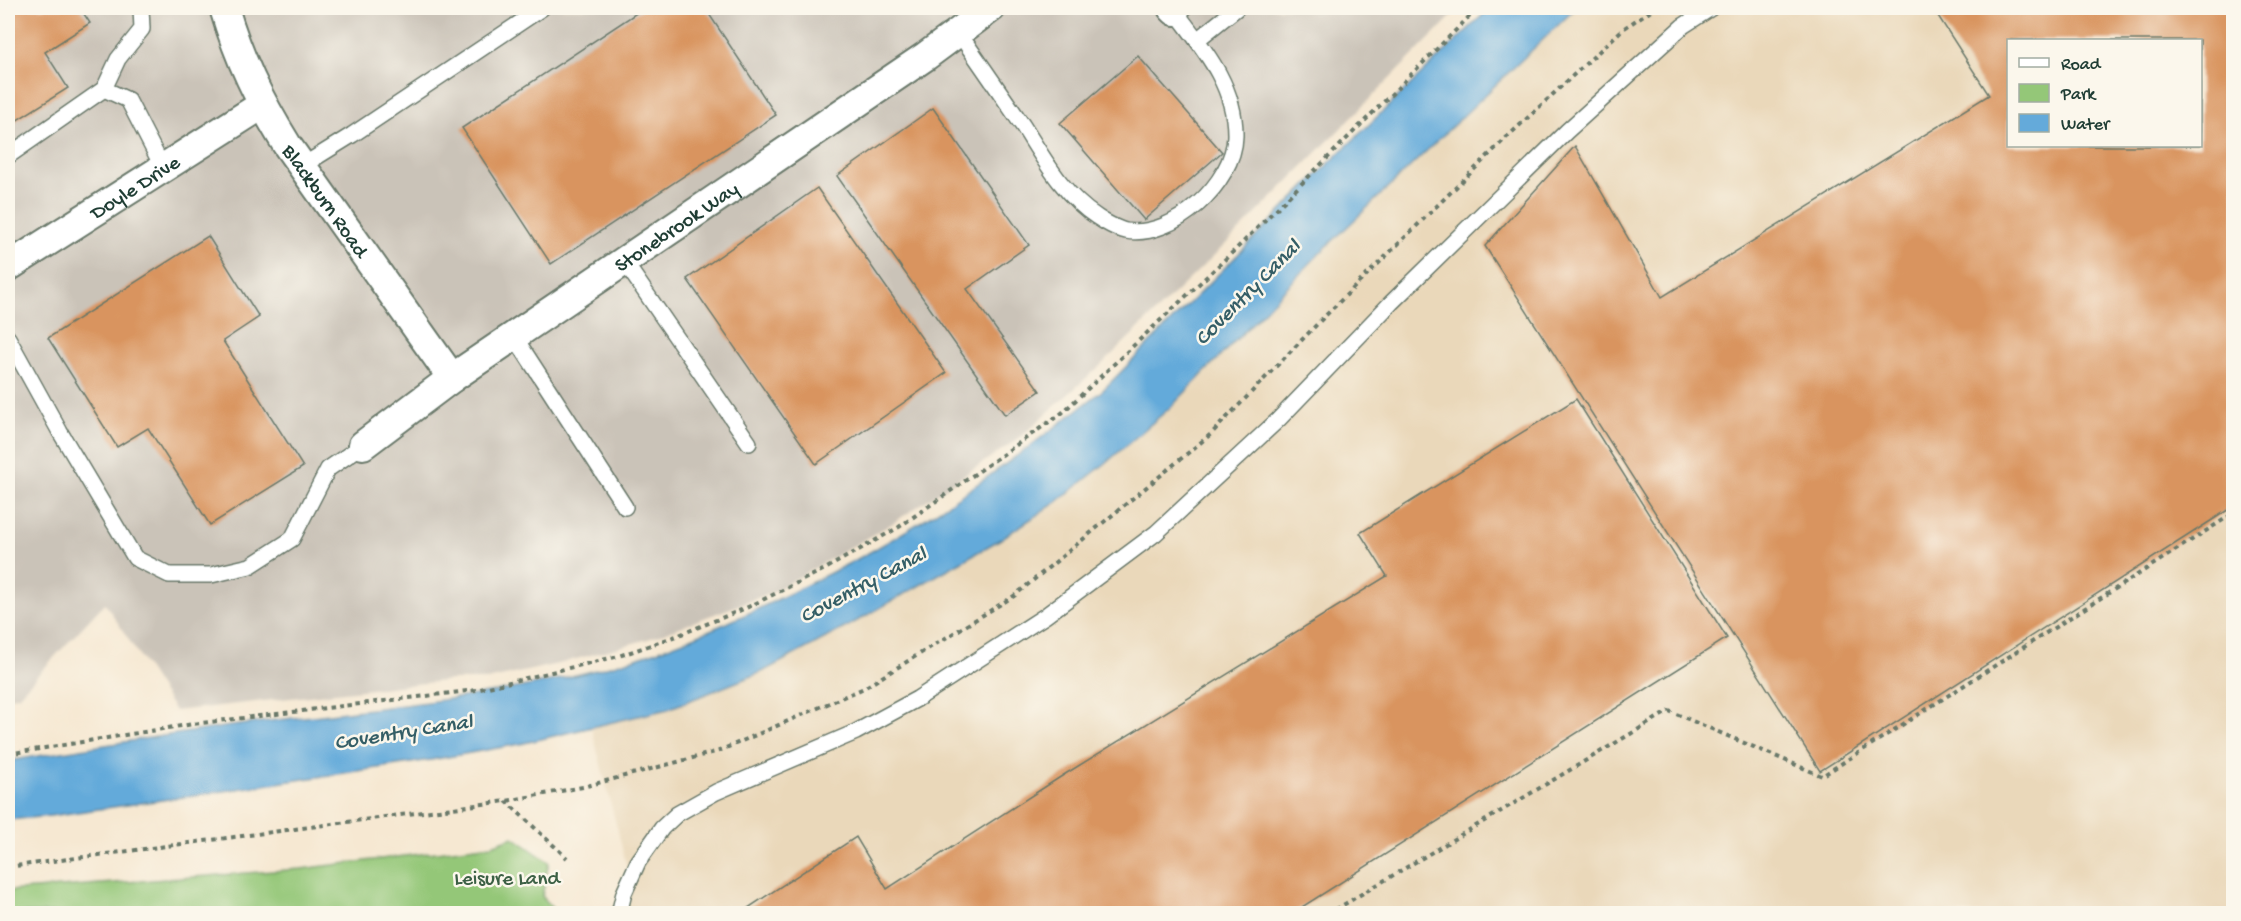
<svg xmlns="http://www.w3.org/2000/svg" width="2241" height="921" viewBox="0 0 2241 921" font-family="'Gochi Hand',sans-serif">
<style>
.built{fill:#ead8ba;fill-rule:evenodd}
.industrial{fill:#cac3b8}
.green{fill:#94c778;stroke:#5a8256;stroke-width:1.5}
.water{fill:#64aada;stroke:#427487;stroke-width:1.5}
.building{fill:#d9945e;fill-rule:evenodd}
.lines{fill:none;stroke-linecap:round;stroke-linejoin:round}
.service-casing{stroke:#6a796b;stroke-width:18}
.minor-casing{stroke:#6a796b;stroke-width:32}
.path{stroke:#6a796b;stroke-width:4;stroke-dasharray:4.5 4.5;stroke-linecap:butt}
.service{stroke:#fff;stroke-width:15}
.minor{stroke:#fff;stroke-width:28}
.labels{text-anchor:middle;stroke-width:5;stroke-linejoin:round;paint-order:stroke}
.street-label{font-size:21px;fill:#1f3d34;stroke:#fbf7ec}
.park-label{font-size:21px;fill:#3c6045;stroke:#fbf7ec}
.water-label{font-size:22px;font-style:italic;fill:#345e66;stroke:#fbf7ec}
</style>
<rect width="100%" height="100%" fill="#fbf7ec"/>
<filter id="ink" filterUnits="userSpaceOnUse"><feTurbulence type="fractalNoise" baseFrequency=".0167" numOctaves="2"/><feDisplacementMap in="SourceGraphic" scale="12" xChannelSelector="R" yChannelSelector="G"/><feConvolveMatrix kernelMatrix="1 2 1 2 8 2 1 2 1" color-interpolation-filters="sRGB"/></filter>
<filter id="wash" filterUnits="userSpaceOnUse"><feTurbulence type="fractalNoise" baseFrequency=".008" numOctaves="4" result="noise"/><feDisplacementMap in="SourceGraphic" scale="24" xChannelSelector="R" yChannelSelector="G"/><feGaussianBlur stdDeviation="1.35" result="paint"/><feColorMatrix in="noise" values="0 0 0 0 0 0 0 0 0 0 0 0 0 0 0 0 0 1.4 0 .05"/><feComposite in="paint" operator="in"/></filter>
<g filter="url(#wash)">
<rect width="100%" height="100%" fill="#f6e8d2"/>
<path class="built" d="M1529,8H2233V913H619L630,879L584,698L1005,502ZM2008,40H2200V146H2008Z"/>
<path class="industrial" d="M8,8H1460L1237,233L1101,365L1018,439L893,523L773,592L648,639L562,663L487,680H452L175,711L105,603L18,696L8,697Z"/>
<path class="green" d="M513,837L549,862L542,896L556,913H8V891L301,869L492,845Z"/>
<path class="water" d="M1490,8H1576L1320,253L1173,405L1106,463L1057,502L999,540L850,625L762,672L668,709L520,744L431,760L190,796L50,816L8,820V761C97,746 187,731 277,720C396,706 518,696 633,659C687,642 740,618 791,593C817,579 844,567 870,552C952,506 1029,448 1103,390L1323,169Z"/>
<g id="blocks">
<g class="building">
<path d="M8,8H80L90,23L45,52L68,88L8,126Z"/>
<path d="M644,8H705L776,115L551,264L462,128Z"/>
<path d="M1933,8H2234V506L1820,771L1485,246L1575,146L1662,297L1989,95ZM2008,40H2200V146H2008Z"/>
<path d="M1138,56L1222,152L1144,220L1060,123Z"/>
<path d="M933,108L1029,245L967,289L1040,391L1005,415L837,176Z"/>
<path d="M817,188L946,373L816,464L687,279Z"/>
<path d="M208,236L259,317L223,341L303,467L210,525L148,428L117,447L48,338Z"/>
<path d="M1576,399L1727,638L1291,914H739L856,837L887,889L1062,776L1387,576L1360,533Z"/>
</g>
</g>
</g>
<g filter="url(#ink)">
<use href="#blocks" fill-opacity="0" stroke="#6a796b" stroke-width="1.5"/>
<g class="lines">
<g class="service-casing">
<g id="service">
<path d="M958,32C980,63 1001,94 1023,126C1044,159 1063,195 1097,217C1104,222 1117,229 1126,231C1173,239 1234,183 1235,136C1236,86 1203,48 1175,11"/>
<path d="M1197,40L1237,8"/>
<path d="M104,89L118,59L142,29L141,8"/>
<path d="M8,156L104,89L128,100L163,168"/>
<path d="M302,166L352,135L542,8"/>
<path d="M624,261L749,443"/>
<path d="M514,336L625,507"/>
<path d="M8,338L60,432L135,558L169,575H211L250,566L292,539L328,469L363,445"/>
<path d="M619,914L624,893L638,862L662,828L677,814L716,792L856,732L917,699L1045,616L1156,533L1278,420L1391,303L1567,131L1683,26L1711,8"/>
</g>
</g>
<g class="minor-casing">
<g id="minor">
<path id="s1" d="M224,8C239,59 259,100 287,145L452,378"/>
<path d="M1172,8L1175,11"/>
<path id="s2" d="M8,267L262,105"/>
<path id="s3" d="M363,445L452,378L926,56L991,8"/>
</g>
</g>
<g class="path">
<path d="M8,754L193,724L476,690L619,656L679,635L746,608L825,569L899,527L1062,413L1235,250L1478,8"/>
<path d="M506,801L567,858"/>
<path d="M8,867L506,801L583,787L719,751L864,688L1014,596L1211,434L1322,319L1506,138L1623,29L1654,8"/>
<path d="M1328,914L1669,711L1822,776L2234,513"/>
</g>
<use href="#service" class="service"/>
<use href="#minor" class="minor"/>
</g>
</g>
<g class="labels">
<g class="street-label">
<text dy="7" stroke="none"><textPath href="#s2" startOffset="150">Doyle Drive</textPath></text>
<text dy="7" stroke="none"><textPath href="#s1" startOffset="219">Blackburn Road</textPath></text>
<text dy="7" stroke="none"><textPath href="#s3" startOffset="382">Stonebrook Way</textPath></text>
</g>
<g class="park-label">
<text x="507" y="884">Leisure Land</text>
</g>
<g class="water-label">
<text transform="translate(1246 291) rotate(-45)" y="8">Coventry Canal</text>
<text transform="translate(862 583) rotate(-28)" y="8">Coventry Canal</text>
<text transform="translate(403 730) rotate(-9)" y="8">Coventry Canal</text>
</g>
</g>
<rect width="2241" height="921" fill="none" stroke="#fbf7ec" stroke-width="30"/>
<rect x="2007" y="39" width="195" height="108" fill="#fbf7ec" stroke="#a3ada2" stroke-width="1.5"/>
<rect x="2019" y="58" width="30" height="9" fill="#ffffff" stroke="#a3ada2" stroke-width="1.5"/>
<text x="2061" y="69" font-size="18" fill="#1f3d34">Road</text>
<rect x="2019" y="84" width="30" height="18" fill="#94c778" stroke="#a3ada2" stroke-width="1.5"/>
<text x="2061" y="99" font-size="18" fill="#1f3d34">Park</text>
<rect x="2019" y="114" width="30" height="18" fill="#64aada" stroke="#a3ada2" stroke-width="1.5"/>
<text x="2061" y="129" font-size="18" fill="#1f3d34">Water</text>
</svg>
